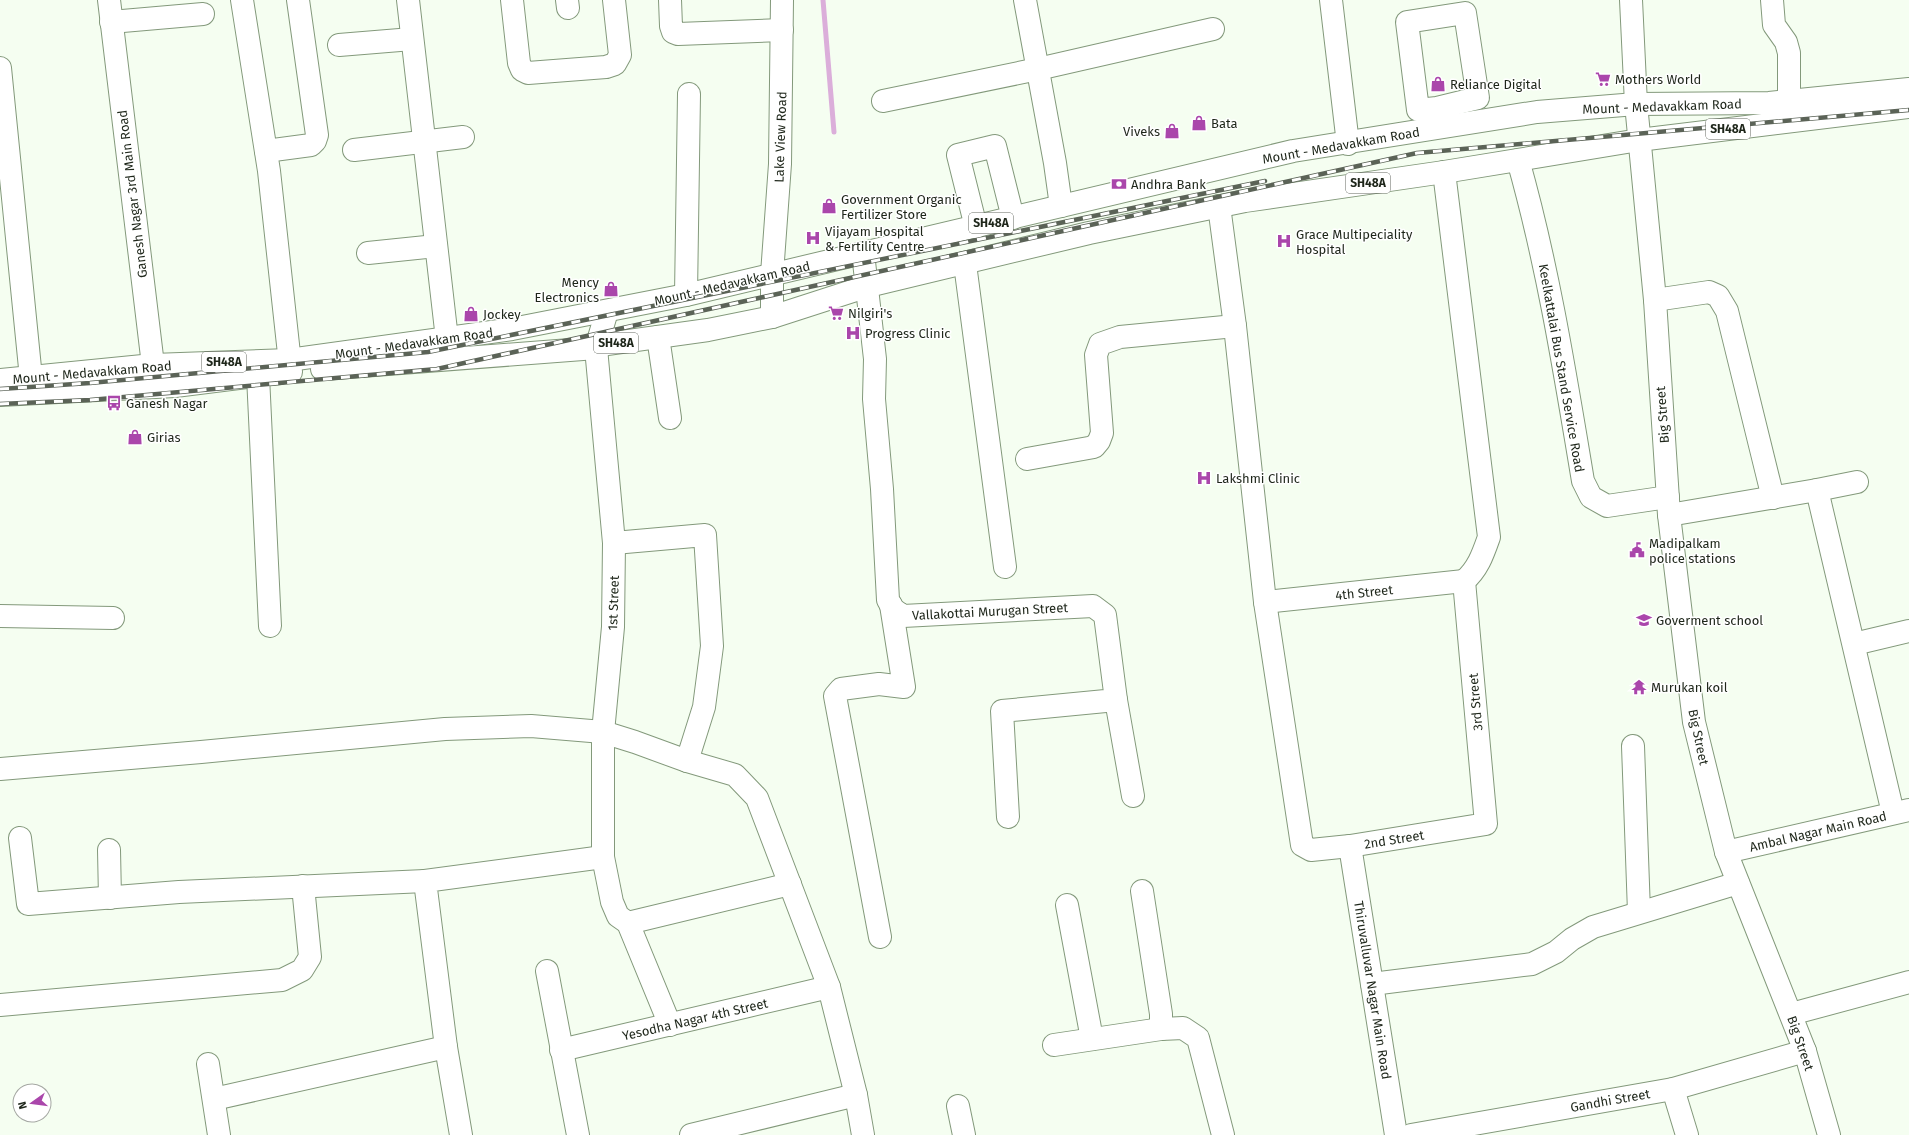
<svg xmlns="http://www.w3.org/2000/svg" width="1909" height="1135" viewBox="0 0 1909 1135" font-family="'Fira Sans',sans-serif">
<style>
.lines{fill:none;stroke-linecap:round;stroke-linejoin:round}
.stream{stroke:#dbaeda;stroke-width:5}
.minor-casing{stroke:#83997b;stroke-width:24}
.major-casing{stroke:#83997b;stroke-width:24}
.minor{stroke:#fff;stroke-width:22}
.major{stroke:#fff;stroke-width:22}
.rail-casing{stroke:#5b6357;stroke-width:4.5}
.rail{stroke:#fff;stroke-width:3;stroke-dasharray:9;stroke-linecap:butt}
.labels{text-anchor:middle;stroke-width:3;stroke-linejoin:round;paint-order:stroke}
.shield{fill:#fff;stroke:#62675f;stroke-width:1}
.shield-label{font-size:12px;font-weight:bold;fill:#1e261a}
.poi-label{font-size:13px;fill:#1e261a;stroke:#fff;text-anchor:start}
.street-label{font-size:13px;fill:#1e261a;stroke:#fff}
</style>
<rect width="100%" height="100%" fill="#f5fef1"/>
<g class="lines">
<path class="stream" d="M823,0L834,132"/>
<g class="minor-casing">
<g id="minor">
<path d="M109,0L153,365"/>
<path d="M242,0L269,171L291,372"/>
<path d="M408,0L447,339"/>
<path d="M512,0L519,63L522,70L528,73L606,67L615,64L620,55L614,0"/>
<path d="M567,0L568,8"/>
<path d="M670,0L671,26L673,32L678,34L782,30"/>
<path d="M1025,0L1055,163L1061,206"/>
<path d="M1331,0L1348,144"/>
<path d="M1631,0L1636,104L1655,300L1669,515L1694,722L1726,852L1805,1051L1829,1135"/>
<path d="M1772,0L1774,25L1786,42L1789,53V101"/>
<path d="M1465,13L1478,98L1437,108L1418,110L1407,22Z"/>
<path d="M111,22L203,14"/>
<path d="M339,45L412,39"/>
<path d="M0,68L31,378"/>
<path d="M883,101L1038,69L1213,29"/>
<path d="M354,150L463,137"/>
<path d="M266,151L311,145L315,141L317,135L298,0"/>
<path d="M1518,160C1548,266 1565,373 1583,481L1591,497L1607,506L1668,497"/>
<path d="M1444,172L1489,537C1483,554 1478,569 1464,581"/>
<path d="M1219,206L1235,326L1265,602L1302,845L1311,850L1350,846L1486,824L1464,581"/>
<path d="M976,227L958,155L995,146L1013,218"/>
<path d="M368,253L436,246"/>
<path d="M863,253L875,359L874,399L882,489L888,600L893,609L903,616L1093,606L1105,615L1116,700L1002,711L1008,817"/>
<path d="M965,264L1005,567"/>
<path d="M686,295L689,94"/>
<path d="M1655,300L1709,292L1718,296L1727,311L1773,498"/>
<path d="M607,311L596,348L614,543L613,627L603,732V857L612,902L618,916L628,923L670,1025"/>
<path d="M772,317V274L780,164L782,0"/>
<path d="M658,337L670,418"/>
<path d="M258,376L270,626"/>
<path d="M1027,459L1094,447L1099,441L1102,433L1096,355L1100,344L1120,337L1235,326"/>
<path d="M1817,490L1893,813"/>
<path d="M1669,515L1817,490L1857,482"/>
<path d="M614,543L705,535L712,646L704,707L687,761"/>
<path d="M1265,602L1464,581"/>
<path d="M0,616L113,618"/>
<path d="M1854,644L1909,631"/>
<path d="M1116,700L1133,796"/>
<path d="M1633,746L1639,912"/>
<path d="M0,769L201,752L445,729L531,726L603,732L635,742L687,761L735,775L757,798L829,987L856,1095L863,1135"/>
<path d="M20,838L28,904L179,892L425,881"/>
<path d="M1350,846L1396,1135"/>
<path d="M109,850L110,898"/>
<path d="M1726,852L1909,810"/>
<path d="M1142,891L1161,1014V1029"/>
<path d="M1067,905L1092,1039"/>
<path d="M628,923L790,884"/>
<path d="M880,937L835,696L841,689L879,684L904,687L891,605"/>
<path d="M547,971L578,1135"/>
<path d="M1372,984L1532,964L1556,952L1572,939L1593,927L1738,883"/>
<path d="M0,1005L282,980L302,970L310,957L303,886"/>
<path d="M1791,1014L1909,982"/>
<path d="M1054,1045L1161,1029L1183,1028L1198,1038L1223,1135"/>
<path d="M561,1050L829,987"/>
<path d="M208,1064L219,1135"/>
<path d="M1673,1089L1687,1135"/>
<path d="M214,1099L446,1047"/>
<path d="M958,1106L964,1135"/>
<path d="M461,1135L446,1047L425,881L603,857"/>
<path d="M691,1135L856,1095"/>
<path d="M1411,1135L1673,1089L1805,1051"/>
</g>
</g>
<g class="major-casing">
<g id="major">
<path d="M322,369L596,348L607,344L708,330L772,317L868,286L1089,233L1245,201L1444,172L1639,140L1909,107"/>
<path d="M0,380L153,365L289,360L512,329L686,295L1293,151L1537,112L1636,104L1769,103L1909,89"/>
<path d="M0,395L175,386L280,373"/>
</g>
</g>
<use href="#minor" class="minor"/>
<use href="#major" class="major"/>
<g class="rail-casing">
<g id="rail">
<path d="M0,389L90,383L428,352L1265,181"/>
<path d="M0,404L90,400L437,369L1417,153L1909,110"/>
</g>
</g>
<use href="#rail" class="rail"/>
</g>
<defs>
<g id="supermarket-bare" transform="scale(1.2)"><path d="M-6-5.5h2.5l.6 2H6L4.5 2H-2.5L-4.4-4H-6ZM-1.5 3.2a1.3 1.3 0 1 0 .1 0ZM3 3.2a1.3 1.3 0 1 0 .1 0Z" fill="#aa46ab" stroke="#fff" stroke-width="2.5" paint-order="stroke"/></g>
<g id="shop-bare" transform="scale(1.2)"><path d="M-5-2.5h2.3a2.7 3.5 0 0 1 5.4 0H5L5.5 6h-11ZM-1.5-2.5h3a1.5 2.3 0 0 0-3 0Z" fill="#aa46ab" stroke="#fff" stroke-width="2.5" paint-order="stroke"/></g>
<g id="bank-bare" transform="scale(1.2)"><path d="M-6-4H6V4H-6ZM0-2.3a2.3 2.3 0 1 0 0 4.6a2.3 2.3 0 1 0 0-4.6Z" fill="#aa46ab" stroke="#fff" stroke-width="2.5" paint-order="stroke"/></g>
<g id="hospital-bare" transform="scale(1.2)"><path d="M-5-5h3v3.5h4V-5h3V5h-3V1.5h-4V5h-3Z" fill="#aa46ab" stroke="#fff" stroke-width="2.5" paint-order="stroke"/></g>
<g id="bus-bare" transform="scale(1.2)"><path d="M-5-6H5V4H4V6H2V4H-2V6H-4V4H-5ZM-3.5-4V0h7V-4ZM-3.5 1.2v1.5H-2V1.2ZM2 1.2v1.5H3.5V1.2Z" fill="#aa46ab" stroke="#fff" stroke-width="2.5" paint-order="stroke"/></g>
<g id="civic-bare" transform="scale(1.2)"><path d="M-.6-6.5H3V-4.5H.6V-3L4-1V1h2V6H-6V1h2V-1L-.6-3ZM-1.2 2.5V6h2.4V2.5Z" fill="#aa46ab" stroke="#fff" stroke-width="2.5" paint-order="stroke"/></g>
<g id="school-bare" transform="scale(1.2)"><path d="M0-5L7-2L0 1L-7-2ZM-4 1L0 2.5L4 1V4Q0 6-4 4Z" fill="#aa46ab" stroke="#fff" stroke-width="2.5" paint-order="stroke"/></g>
<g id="temple-bare" transform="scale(1.2)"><path d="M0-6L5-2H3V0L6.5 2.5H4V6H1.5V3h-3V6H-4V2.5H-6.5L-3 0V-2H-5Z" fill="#aa46ab" stroke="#fff" stroke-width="2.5" paint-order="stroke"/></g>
</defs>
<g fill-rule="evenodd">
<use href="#supermarket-bare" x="1603" y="79"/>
<use href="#shop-bare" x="1438" y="84"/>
<use href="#shop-bare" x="1199" y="123"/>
<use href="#shop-bare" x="1172" y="131"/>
<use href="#bank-bare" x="1119" y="184"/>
<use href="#shop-bare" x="829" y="206"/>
<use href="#hospital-bare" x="813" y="238"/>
<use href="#hospital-bare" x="1284" y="241"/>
<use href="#shop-bare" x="611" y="289"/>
<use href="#supermarket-bare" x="836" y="313"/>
<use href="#shop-bare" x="471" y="314"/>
<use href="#hospital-bare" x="853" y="333"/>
<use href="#bus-bare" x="114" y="403"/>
<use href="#shop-bare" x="135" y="437"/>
<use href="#hospital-bare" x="1204" y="478"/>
<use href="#civic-bare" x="1637" y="550"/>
<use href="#school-bare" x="1644" y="620"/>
<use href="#temple-bare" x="1639" y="687"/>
</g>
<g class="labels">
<g class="shield">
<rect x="1706" y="119" width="44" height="20" rx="3"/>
<rect x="1346" y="173" width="44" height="20" rx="3"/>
<rect x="969" y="213" width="44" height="20" rx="3"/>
<rect x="594" y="333" width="44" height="20" rx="3"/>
<rect x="202" y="352" width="44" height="20" rx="3"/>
</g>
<g class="shield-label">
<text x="1728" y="133">SH48A</text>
<text x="1368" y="187">SH48A</text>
<text x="991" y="227">SH48A</text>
<text x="616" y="347">SH48A</text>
<text x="224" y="366">SH48A</text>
</g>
<g class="poi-label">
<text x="1615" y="84">Mothers World</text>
<text x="1450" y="89">Reliance Digital</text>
<text x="1211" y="128">Bata</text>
<text x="1160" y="136" text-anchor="end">Viveks</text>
<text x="1131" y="189">Andhra Bank</text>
<text x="841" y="204">Government Organic<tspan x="841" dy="15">Fertilizer Store</tspan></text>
<text x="825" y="236">Vijayam Hospital<tspan x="825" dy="15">&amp; Fertility Centre</tspan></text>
<text x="1296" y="239">Grace Multipeciality<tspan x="1296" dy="15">Hospital</tspan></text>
<text x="599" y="287" text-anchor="end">Mency<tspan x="599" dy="15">Electronics</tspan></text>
<text x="848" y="318">Nilgiri's</text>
<text x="483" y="319">Jockey</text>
<text x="865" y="338">Progress Clinic</text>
<text x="126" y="408">Ganesh Nagar</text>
<text x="147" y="442">Girias</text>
<text x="1216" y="483">Lakshmi Clinic</text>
<text x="1649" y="548">Madipalkam<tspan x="1649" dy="15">police stations</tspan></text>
<text x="1656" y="625">Goverment school</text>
<text x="1651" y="692">Murukan koil</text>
</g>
<g class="street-label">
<text transform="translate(1662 106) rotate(-2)" y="5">Mount - Medavakkam Road</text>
<text transform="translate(780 137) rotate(-88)" y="5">Lake View Road</text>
<text transform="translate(1341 145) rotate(-10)" y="5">Mount - Medavakkam Road</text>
<text transform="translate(132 194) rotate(-97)" y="5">Ganesh Nagar 3rd Main Road</text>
<text transform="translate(732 283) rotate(-13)" y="5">Mount - Medavakkam Road</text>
<text transform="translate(414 343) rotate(-8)" y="5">Mount - Medavakkam Road</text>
<text transform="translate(1562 368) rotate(80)" y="5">Keelkattalai Bus Stand Service Road</text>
<text transform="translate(92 372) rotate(-5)" y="5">Mount - Medavakkam Road</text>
<text transform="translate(1662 415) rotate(-94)" y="5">Big Street</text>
<text transform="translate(1364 592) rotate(-6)" y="5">4th Street</text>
<text transform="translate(613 603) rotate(-88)" y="5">1st Street</text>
<text transform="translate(990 611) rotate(-3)" y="5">Vallakottai Murugan Street</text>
<text transform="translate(1475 702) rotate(-95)" y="5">3rd Street</text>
<text transform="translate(1699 737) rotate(78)" y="5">Big Street</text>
<text transform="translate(1818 831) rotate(-13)" y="5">Ambal Nagar Main Road</text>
<text transform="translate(1394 839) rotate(-9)" y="5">2nd Street</text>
<text transform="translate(1373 990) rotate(81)" y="5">Thiruvalluvar Nagar Main Road</text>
<text transform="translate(695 1019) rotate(-13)" y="5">Yesodha Nagar 4th Street</text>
<text transform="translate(1801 1043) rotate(71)" y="5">Big Street</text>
<text transform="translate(1610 1100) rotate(-10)" y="5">Gandhi Street</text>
</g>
</g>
<g transform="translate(32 1103) rotate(256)"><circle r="19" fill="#ffffff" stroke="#a5a8a3"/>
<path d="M0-3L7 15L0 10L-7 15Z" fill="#aa46ab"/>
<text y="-6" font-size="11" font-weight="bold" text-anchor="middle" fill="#1e261a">N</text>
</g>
</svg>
